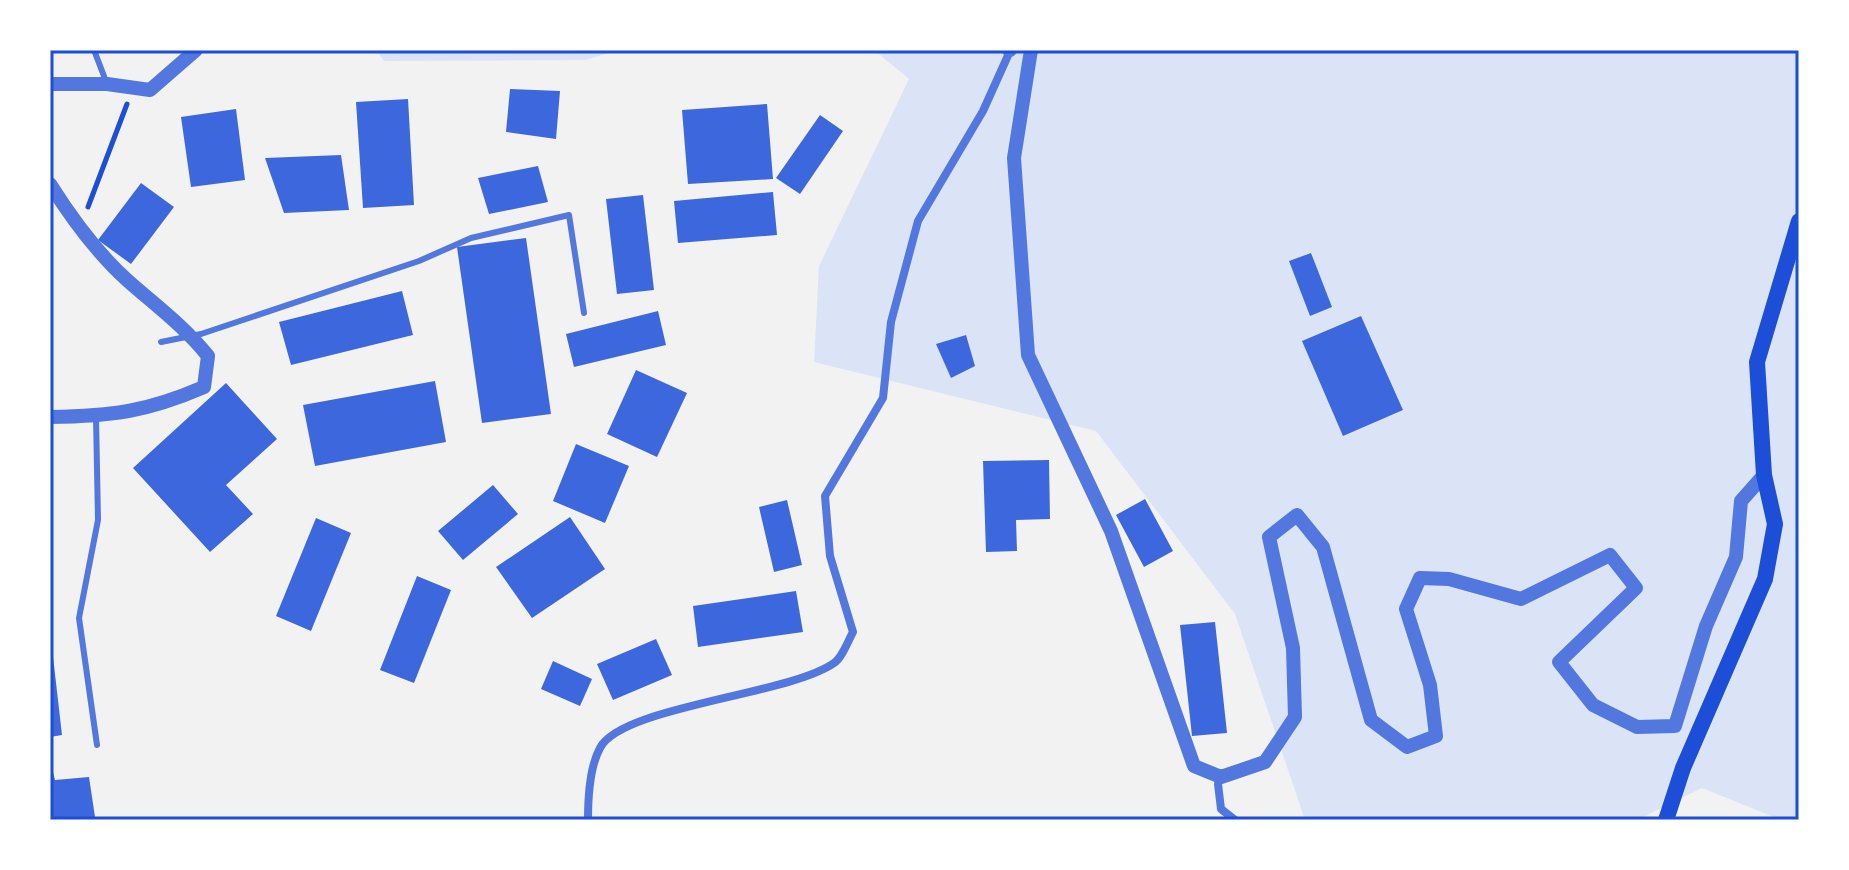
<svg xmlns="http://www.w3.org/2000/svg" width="1849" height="870" viewBox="0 0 1849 870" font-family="Inter,sans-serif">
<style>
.green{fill:#dbe4f7}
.building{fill:#3d67dc}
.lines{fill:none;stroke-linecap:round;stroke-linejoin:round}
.path{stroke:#1d4ed8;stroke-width:5}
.service{stroke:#5277de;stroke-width:6}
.minor{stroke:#5277de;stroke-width:8}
.tertiary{stroke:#5277de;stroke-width:14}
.secondary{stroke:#1d4ed8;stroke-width:16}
.neatline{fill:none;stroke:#1d4ed8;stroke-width:3}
</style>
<rect width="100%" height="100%" fill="#f2f2f2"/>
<g class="green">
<path d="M376,50H618L586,60L384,61Z"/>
<path d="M874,50H1799V820H1781L1702,788L1637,820H1305L1235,614L1096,431L814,362L819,266L909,79Z"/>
</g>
<g class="building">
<path d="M510,89L560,91L556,139L506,132Z"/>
<path d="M408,99L414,205L363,208L356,102Z"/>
<path d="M767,104L773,179L688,184L682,110Z"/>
<path d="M236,109L245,180L191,187L181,117Z"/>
<path d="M820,115L843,131L800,194L776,178Z"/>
<path d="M341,155L349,210L284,213L265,158Z"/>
<path d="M538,166L548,202L489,214L478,178Z"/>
<path d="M141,183L174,207L131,264L98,240Z"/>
<path d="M773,192L777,235L678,243L674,201Z"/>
<path d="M643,195L654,290L617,294L606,199Z"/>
<path d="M526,238L551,414L482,423L457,247Z"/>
<path d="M1311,253L1332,307L1310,316L1289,261Z"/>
<path d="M402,291L413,335L291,365L279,322Z"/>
<path d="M658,311L666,345L574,367L566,334Z"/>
<path d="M1361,316L1403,410L1343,436L1302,341Z"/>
<path d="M966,335L975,366L951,378L936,344Z"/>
<path d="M636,370L687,393L657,457L607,434Z"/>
<path d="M435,381L446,442L315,466L303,405Z"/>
<path d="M226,383L277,439L226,485L253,514L210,552L133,468Z"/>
<path d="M576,444L629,466L605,523L553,501Z"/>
<path d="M1049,460L1050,519L1016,520L1017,551L986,552L983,461Z"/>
<path d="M493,485L518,514L463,560L438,531Z"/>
<path d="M1145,499L1173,551L1144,567L1116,515Z"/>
<path d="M787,500L802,565L774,572L759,507Z"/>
<path d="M570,517L605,569L532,618L496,567Z"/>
<path d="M316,518L351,533L311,631L276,616Z"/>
<path d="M417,576L451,590L414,683L380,670Z"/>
<path d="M796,591L803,632L698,647L693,606Z"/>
<path d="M1215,622L1227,733L1192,736L1180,625Z"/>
<path d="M656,639L672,675L613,700L597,664Z"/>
<path d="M52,648L62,735L50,737V649Z"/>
<path d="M553,661L592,679L580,706L541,689Z"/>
<path d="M50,760L55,780L89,777L95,817L50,820Z"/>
</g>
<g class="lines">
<path class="path" d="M88,207L127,104"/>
<g class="service">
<path d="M94,50L107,84"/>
<path d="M161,342L201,334L419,261L471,238L569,215L584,313"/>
<path d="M96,416L98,520L79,618L97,745"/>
</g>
<g class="minor">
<path d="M1221,777L1218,784L1221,809L1235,820"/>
<path d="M588,820C588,798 589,768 600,748C622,706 789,695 834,663C842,658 848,641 853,632L830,556L825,496L883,398L891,322L918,221L983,111L1010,51"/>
</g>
<g class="tertiary">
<path d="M1009,50H1010"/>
<path d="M1031,50L1014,158L1028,355L1111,531L1194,766L1221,777L1265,762L1295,717L1293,648L1269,537L1297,515L1323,547L1371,720L1407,747L1436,736L1430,685L1406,609L1420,578L1449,579L1521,599L1610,555L1636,588L1559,662L1593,705L1637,727L1675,726L1706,626L1736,557L1741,501L1764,475"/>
<path d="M50,84H107L150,90L196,50"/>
<path d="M50,184C72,219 96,252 127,280C155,305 183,325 208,356L204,387C146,412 112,416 50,417"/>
</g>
<path class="secondary" d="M1666,820L1683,768L1765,579L1775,524L1764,475L1757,362L1799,221"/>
</g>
<rect width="1849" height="870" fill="none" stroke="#ffffff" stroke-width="104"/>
<rect x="52" y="52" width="1745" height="766" class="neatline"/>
</svg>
